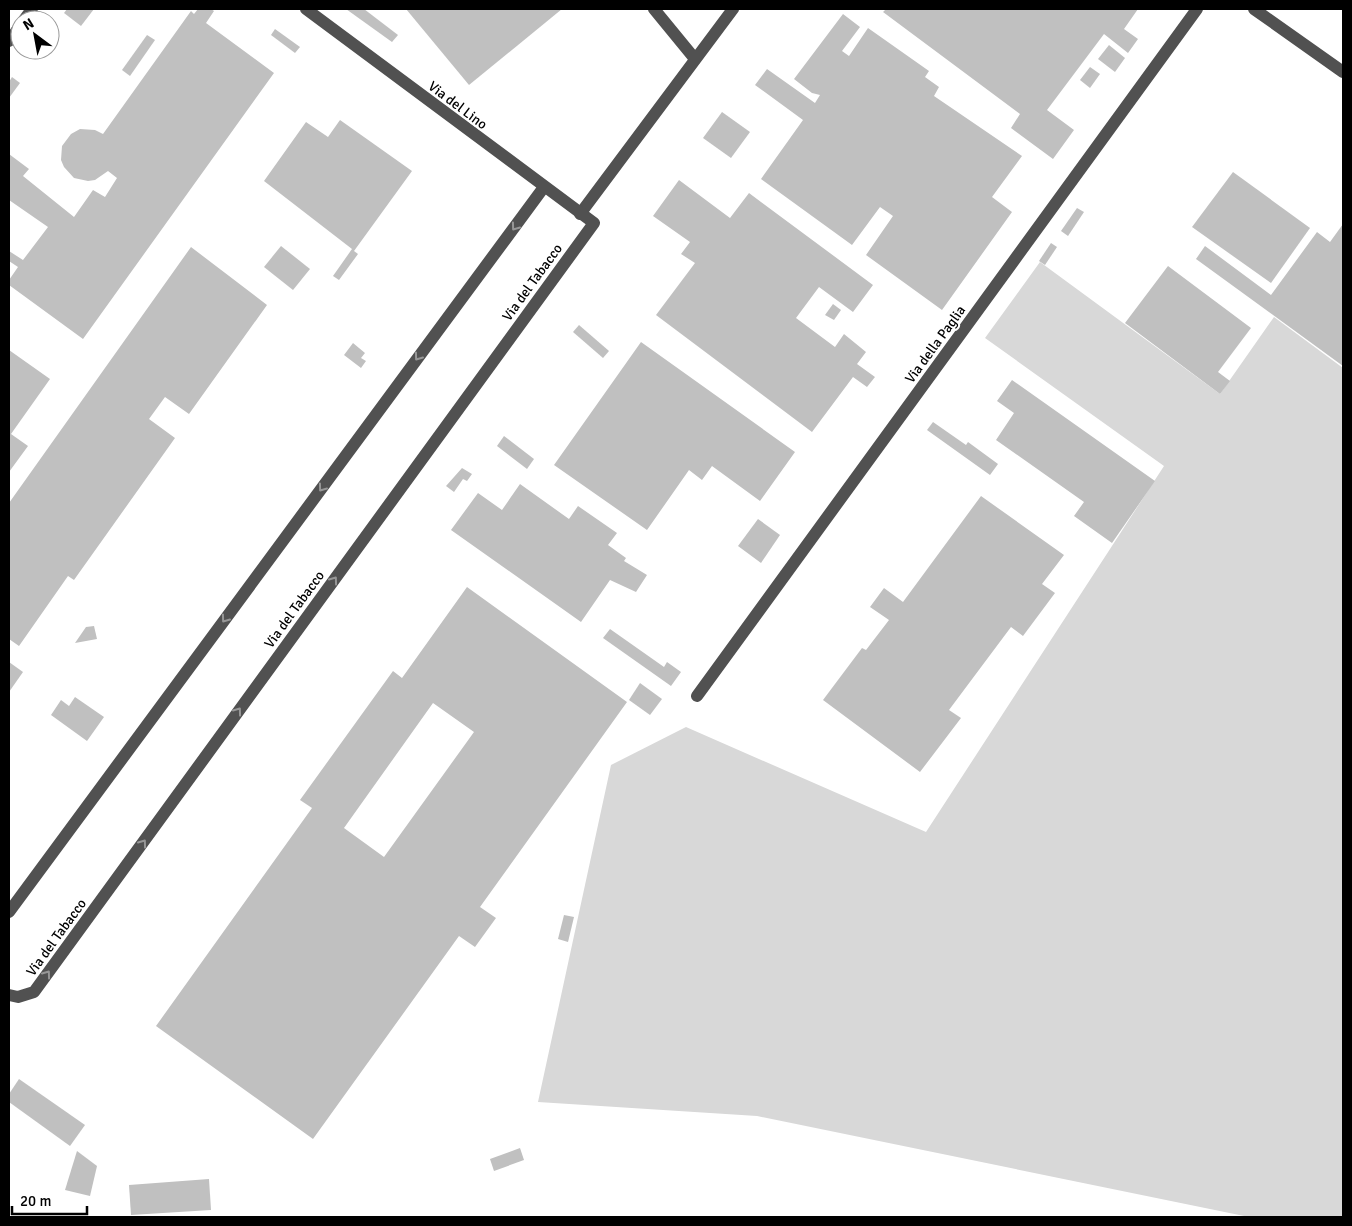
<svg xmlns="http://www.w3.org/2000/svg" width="1352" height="1226" viewBox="0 0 1352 1226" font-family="Signika,sans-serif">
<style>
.green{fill:#d8d8d8}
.building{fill:#c0c0c0;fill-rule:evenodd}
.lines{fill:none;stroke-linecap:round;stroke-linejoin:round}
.minor{stroke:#515151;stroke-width:12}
.oneway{stroke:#979797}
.labels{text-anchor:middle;stroke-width:4;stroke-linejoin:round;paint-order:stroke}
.street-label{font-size:14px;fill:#000;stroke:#fff}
</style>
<rect width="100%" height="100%" fill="#fff"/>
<path class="green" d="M1040,262L1220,394L1274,317L1343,368V1217H1249L757,1116L538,1102L611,765L686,727L926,832L1164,466L985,338Z"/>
<g class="building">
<path d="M67,9H94L81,26L64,13Z"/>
<path d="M198,9H211L214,11L206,23L274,73L83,339L9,285V280L18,267L9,261V251L23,260L48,227L9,200V154L29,169L23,176L74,217L93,190L105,197L117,178L108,171L95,180L88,181L74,178L64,167L61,160L62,146L71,134L80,129L95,130L103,134L191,11L194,14Z"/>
<path d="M346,9H364L398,35L392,42Z"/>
<path d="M406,9H562L469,85Z"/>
<path d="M886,9H1138L1124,29L1138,39L1128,53L1104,34L1047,110L1074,130L1053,159L1011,128L1020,114L883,12Z"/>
<path d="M843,14L860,27L842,51L849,56L868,28L929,71L925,77L939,87L934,96L1022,156L992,197L1012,212L942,310L866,255L893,216L880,207L852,245L761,179L803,120L755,85L767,69L815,103L820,95L812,93L794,79Z"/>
<path d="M275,29L300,47L295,53L271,35Z"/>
<path d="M147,35L155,40L130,76L122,70Z"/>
<path d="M1109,45L1125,58L1115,72L1098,59Z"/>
<path d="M1090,67L1100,74L1090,88L1080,80Z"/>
<path d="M12,77L20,83L9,98V82Z"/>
<path d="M722,112L750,132L731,158L703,138Z"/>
<path d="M340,120L412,171L354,251L358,254L339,280L333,276L352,249L264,181L306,122L328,137Z"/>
<path d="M1233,172L1310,228L1271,283L1192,227Z"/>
<path d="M679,180L730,218L749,193L873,285L853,312L819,287L796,318L835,347L844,334L866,352L857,364L875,377L867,387L853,377L812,432L656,315L695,263L681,254L690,242L653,216Z"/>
<path d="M1077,208L1084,212L1068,236L1061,231Z"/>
<path d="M1343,224V366L1196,259L1205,246L1271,295L1317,232L1330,242Z"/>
<path d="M1051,243L1057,247L1045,265L1039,261Z"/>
<path d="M281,246L310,269L293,290L264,267Z"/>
<path d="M191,247L267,305L189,414L165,397L149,419L175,438L74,580L68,576L19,646L9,639V503Z"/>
<path d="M1168,266L1251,328L1218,372L1230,381L1220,394L1125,323Z"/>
<path d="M833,304L841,310L834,320L825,315Z"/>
<path d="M579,325L609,351L603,358L573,332Z"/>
<path d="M641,342L795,452L760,501L712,466L702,480L689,470L647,530L554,465Z"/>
<path d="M353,343L365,353L361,358L366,361L361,368L344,355Z"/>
<path d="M9,350L50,379L11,434L28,446L9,472Z"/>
<path d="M1012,380L1155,481L1112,543L1074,516L1084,502L996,440L1014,413L997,401Z"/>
<path d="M933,422L966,445L968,442L998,464L990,475L927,430Z"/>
<path d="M504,436L534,459L527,469L497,446Z"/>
<path d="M462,468L472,474L467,481L463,479L454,492L446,486Z"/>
<path d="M520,484L569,519L578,506L617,533L608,545L626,558L624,561L647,575L636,592L610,580L581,622L451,530L478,493L502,510Z"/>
<path d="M981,496L1064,555L1042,584L1055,593L1023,636L1011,627L949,710L961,718L920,772L823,700L862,648L866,650L889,620L870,607L884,588L903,602Z"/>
<path d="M758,519L780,535L761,563L738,546Z"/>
<path d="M467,587L627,702L480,907L496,918L475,947L459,936L313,1139L156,1026L312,808L300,800L393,671L402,678ZM433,703L474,732L384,857L344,828Z"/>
<path d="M94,626L97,639L75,643L86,627Z"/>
<path d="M610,629L664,667L667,662L681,672L671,686L603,638Z"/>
<path d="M9,662L23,672L9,692Z"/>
<path d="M640,683L662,699L650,715L629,700Z"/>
<path d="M75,697L104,717L87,741L51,715L61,700L69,706Z"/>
<path d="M564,915L574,917L568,942L558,939Z"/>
<path d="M19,1079L85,1125L70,1146L9,1102V1094Z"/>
<path d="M520,1148L524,1160L494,1171L490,1159Z"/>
<path d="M77,1151L97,1166L90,1196L65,1190Z"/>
<path d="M209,1179L211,1210L131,1215L129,1185Z"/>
</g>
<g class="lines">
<g class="minor">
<path d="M654,9L695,59"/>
<path d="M1254,9L1343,72"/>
<path d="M24,20L32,9"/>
<path d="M9,41L20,26"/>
<path d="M580,214L733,9"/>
<path d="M697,696L1197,9"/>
<path d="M9,912L544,187"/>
<path d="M9,995L18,997L34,992L594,223L306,9"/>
</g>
</g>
<defs><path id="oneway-chevron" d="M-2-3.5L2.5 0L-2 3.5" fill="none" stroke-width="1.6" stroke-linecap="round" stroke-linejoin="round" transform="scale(1.25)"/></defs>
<g class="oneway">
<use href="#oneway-chevron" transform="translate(515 227) rotate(126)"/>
<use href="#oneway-chevron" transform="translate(418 357) rotate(126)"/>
<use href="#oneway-chevron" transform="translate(322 488) rotate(126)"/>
<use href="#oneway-chevron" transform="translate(334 580) rotate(-54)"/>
<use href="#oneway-chevron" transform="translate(225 619) rotate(126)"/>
<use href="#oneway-chevron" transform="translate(238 711) rotate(-54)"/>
<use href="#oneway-chevron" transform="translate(143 843) rotate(-54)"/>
<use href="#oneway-chevron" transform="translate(47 974) rotate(-54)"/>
</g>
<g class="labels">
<g class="street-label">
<text transform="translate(458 105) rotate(37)" y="5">Via del Lino</text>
<text transform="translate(532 282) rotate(-54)" y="5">Via del Tabacco</text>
<text transform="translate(935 344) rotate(-54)" y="5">Via della Paglia</text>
<text transform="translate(294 609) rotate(-54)" y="5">Via del Tabacco</text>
<text transform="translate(56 937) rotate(-54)" y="5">Via del Tabacco</text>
</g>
</g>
<rect width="1352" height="1226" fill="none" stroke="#000000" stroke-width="20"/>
<g transform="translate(35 35) rotate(328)"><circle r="24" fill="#ffffff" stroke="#999999"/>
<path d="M0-4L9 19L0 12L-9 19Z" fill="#000000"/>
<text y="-8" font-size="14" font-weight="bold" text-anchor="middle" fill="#000000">N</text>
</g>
<path d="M12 1206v8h75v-8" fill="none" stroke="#000000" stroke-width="2.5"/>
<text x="20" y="1206" font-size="15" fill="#000000" stroke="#ffffff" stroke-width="4" paint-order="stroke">20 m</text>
</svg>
